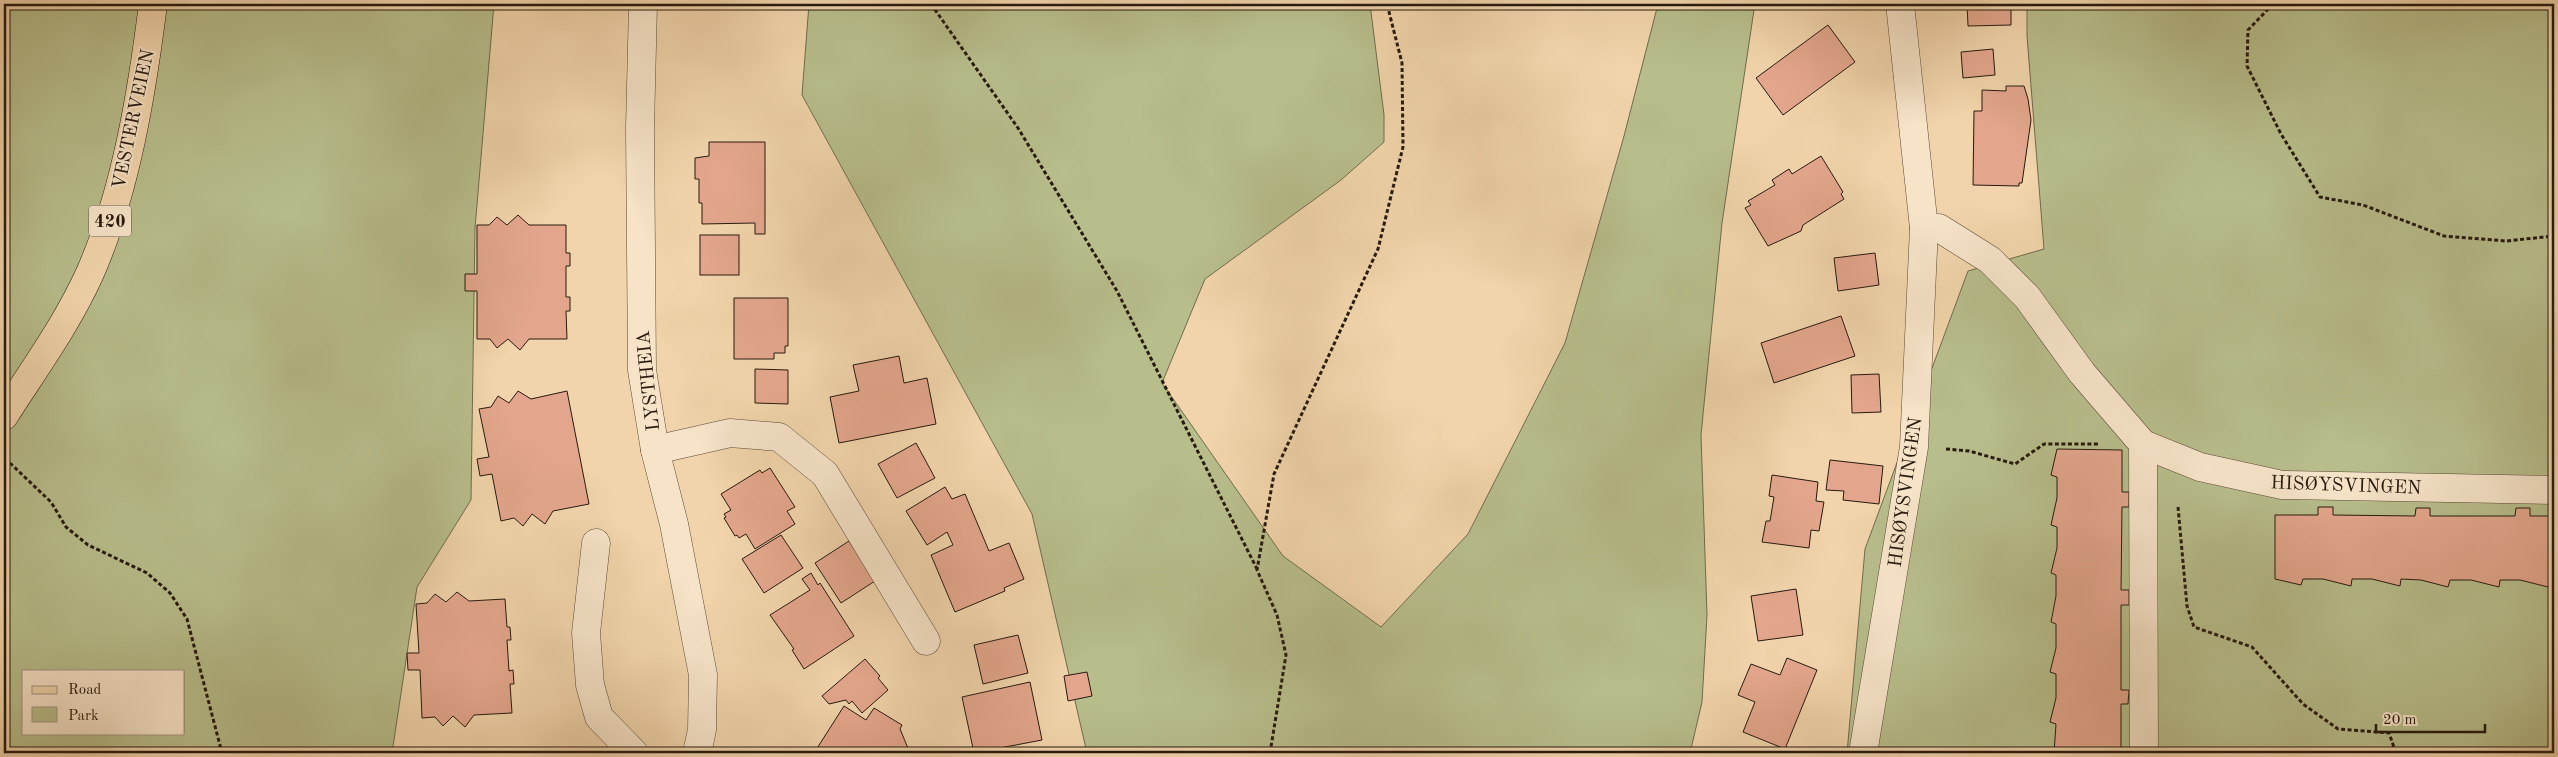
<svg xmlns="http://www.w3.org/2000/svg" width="2558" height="757" viewBox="0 0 2558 757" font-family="'Old Standard TT',serif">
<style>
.green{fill:#b7bd8b;stroke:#6f6c4c;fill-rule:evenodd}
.building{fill:#e3a68c;stroke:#271a0e}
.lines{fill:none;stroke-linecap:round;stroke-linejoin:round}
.minor-casing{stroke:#5a4835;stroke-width:29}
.major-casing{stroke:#271a0e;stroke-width:29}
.path{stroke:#271a0e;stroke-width:3;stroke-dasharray:4 2.5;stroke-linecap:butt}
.minor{stroke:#f6e3c8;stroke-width:28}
.major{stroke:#f1d4ab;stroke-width:28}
.labels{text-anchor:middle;stroke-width:4;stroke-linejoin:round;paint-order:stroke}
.shield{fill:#f6e3c8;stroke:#655646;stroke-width:1}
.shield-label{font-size:18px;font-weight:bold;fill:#271a0e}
.street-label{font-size:19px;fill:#271a0e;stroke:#f6e3c8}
</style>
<rect width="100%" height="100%" fill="#f1d4ab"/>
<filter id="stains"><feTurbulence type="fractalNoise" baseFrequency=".004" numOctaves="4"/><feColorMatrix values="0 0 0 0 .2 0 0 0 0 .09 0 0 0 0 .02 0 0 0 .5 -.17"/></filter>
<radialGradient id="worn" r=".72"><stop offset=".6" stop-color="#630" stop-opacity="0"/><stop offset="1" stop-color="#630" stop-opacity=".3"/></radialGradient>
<g class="green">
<path d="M4,4H494L475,228L471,500L417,587L392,753H4ZM24,671H184V733H24Z"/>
<path d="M809,4H1370L1384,115V142L1341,180L1205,279L1162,383L1283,556L1381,627L1468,534L1565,343L1624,136L1658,4H1765L1754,10L1722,223L1701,435L1707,615L1702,702L1690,753H1087L1032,514L802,95Z"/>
<path d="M2027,4H2554V753H1847L1865,549L1968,271L2044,249L2027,36Z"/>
</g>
<g class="building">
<path d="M516,4H549V6L516,5Z"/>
<path d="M554,4H597V9L554,7Z"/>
<rect x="718" y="4" width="65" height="3"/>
<path d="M1967,4H2011V25L1968,26Z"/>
<path d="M1828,25L1855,62L1783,115L1756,78Z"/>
<path d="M1993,49L1995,75L1963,78L1961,52Z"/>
<path d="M2006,86H2024L2028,99L2031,120L2022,183H2019V186L1973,185L1974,111H1982V90L2006,91Z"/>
<path d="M709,142H765V234H755V223L702,224V203H699V179H695V158L709,156Z"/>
<path d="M1821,156L1843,192L1841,194L1844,199L1803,225L1801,231L1768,246L1745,208L1751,205L1748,201L1775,185L1772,180L1789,169L1792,174Z"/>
<path d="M518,215L529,225H566V253H570V266H566V297H570V311H566L567,339H529L520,350L508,339L497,348L490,339H477V291H465V274H477V225H489L497,217L507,225Z"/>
<rect x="700" y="235" width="39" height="40"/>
<path d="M1875,253L1879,285L1838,291L1834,258Z"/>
<path d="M734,298H788V346H785V353H774V359H734Z"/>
<path d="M1841,316L1855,356L1774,383L1761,343Z"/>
<path d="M899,356L904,383L927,378L936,424L839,443L830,397L859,391L853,365Z"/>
<path d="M755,369L788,370V404L755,403Z"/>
<path d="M1879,374L1881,412L1852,413L1851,375Z"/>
<path d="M518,391L531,399L567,391L589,504L553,511L545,524L532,514L523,526L514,518L501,521L492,474L480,476L477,459L489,457L479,409L491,407L498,396L509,403Z"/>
<path d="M916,443L935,478L897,498L878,464Z"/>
<path d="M2057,449L2122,450V492H2129V507H2122L2121,590H2129V605H2121V690H2129L2128,704H2121V753H2054L2056,724L2050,722L2056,698V674L2050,672L2056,648V624L2051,622L2056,596V575L2051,573L2057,548V527L2051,525L2057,498V477L2051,475Z"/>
<path d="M1830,460L1883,466L1879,504L1843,500L1844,491L1826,490Z"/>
<path d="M770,468L795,507L787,511L795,524L755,549L746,534L739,538L737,535L735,536L724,518L726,517L724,514L731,510L721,494L760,470L762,473Z"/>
<path d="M1772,475L1818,482L1816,501L1824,502L1819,531L1811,530L1809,548L1762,542L1766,521H1770L1774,497L1769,496Z"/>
<path d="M945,487L952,499L965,494L989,551L1009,543L1024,579L1004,588L1005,591L955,612L931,555L953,545L947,532L927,545L906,511Z"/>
<path d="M2318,507H2333V515L2415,516L2416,508H2430V516H2515L2516,508H2530V516H2554V581H2550L2548,587L2520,580H2500L2499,587L2471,580H2450L2448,587L2421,580L2401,579L2400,586L2372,579H2352L2351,586L2323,579H2303L2301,585L2275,579V515H2318Z"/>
<path d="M781,535L803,568L764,593L742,559Z"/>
<path d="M849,541L875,581L841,603L815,563Z"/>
<path d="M811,573L818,585L820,583L854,636L804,669L792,650L794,649L770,615L810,590L802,579Z"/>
<path d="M1796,589L1803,635L1758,641L1751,596Z"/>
<path d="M457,592L469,601L505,599L507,627H510L511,640H507L509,671L513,670L514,684H510L512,713L474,715L465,727L453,716L443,726L435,717L422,718L420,670H408L407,653H419L416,604L427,603L435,594L446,602Z"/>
<path d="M1018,635L1028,673L983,684L974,645Z"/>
<path d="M1787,658L1817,670L1785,749L1743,732L1755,702L1738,695L1751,664L1780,675Z"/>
<path d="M865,659L880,676L878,678L888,690L862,713L852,701L849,704L846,700L829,704L822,696Z"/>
<path d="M1087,672L1092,696L1068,701L1064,676Z"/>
<path d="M1030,682L1042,740L974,753L962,697Z"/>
<path d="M844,706L866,720L874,708L902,725L900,729L910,753H814Z"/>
</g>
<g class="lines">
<g class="minor-casing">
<g id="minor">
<path d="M643,4L640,128L642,370L655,450L674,524L703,675L702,730L697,753"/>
<path d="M1924,228H1939L1990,260L2027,297L2082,373L2143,444L2200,467L2282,485L2554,490"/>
<path d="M2143,444L2144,753"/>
<path d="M655,450L730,433L779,437L825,474L926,641"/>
<path d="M596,543L586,633L590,685L599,717L634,753"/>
<path d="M1863,753L1914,447L1924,228L1900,4"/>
</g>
</g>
<g class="major-casing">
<path id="major" d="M4,416C34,369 67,324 90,273C126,191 142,92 153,4"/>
</g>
<g class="path">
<path d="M931,4L1018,128L1117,291L1257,569"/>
<path d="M2273,4L2248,30L2247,66L2281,134L2320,197L2363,205L2444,236L2506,241L2554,236"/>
<path d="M1946,449L1969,451L2015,464L2044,444H2100"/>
<path d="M4,460L11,464L51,502L66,527L88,545L147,573L170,593L187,619L222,753"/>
<path d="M2178,507L2187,606L2194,627L2252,647L2303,704L2338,729L2389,733L2396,753"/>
<path d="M1270,753L1286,655L1277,615L1257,570L1274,474L1378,249L1403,147L1402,63L1387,4"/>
</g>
<use href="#minor" class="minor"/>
<use href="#major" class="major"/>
</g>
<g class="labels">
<rect class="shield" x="89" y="205.5" width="42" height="31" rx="4"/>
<g class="shield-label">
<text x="110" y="227">420</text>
</g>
<g class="street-label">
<text transform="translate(132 119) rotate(-78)" y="7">VESTERVEIEN</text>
<text transform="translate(647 381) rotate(-96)" y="7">LYSTHEIA</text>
<text transform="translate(2346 484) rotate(2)" y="7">HISØYSVINGEN</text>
<text transform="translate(1904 492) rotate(-82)" y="7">HISØYSVINGEN</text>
</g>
</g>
<rect width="2558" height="757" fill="none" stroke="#f1d4ab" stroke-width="20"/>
<rect x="5" y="5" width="2548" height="747" fill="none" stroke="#271a0e" stroke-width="2.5"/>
<rect x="10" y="10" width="2538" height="737" fill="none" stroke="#271a0e"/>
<rect x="22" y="670" width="162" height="65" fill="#f6e3c8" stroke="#a3937e"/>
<rect x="32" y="686" width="25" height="8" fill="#f1d4ab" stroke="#a3937e"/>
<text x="68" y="694" font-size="15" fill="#271a0e">Road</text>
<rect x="32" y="707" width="25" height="15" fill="#b7bd8b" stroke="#a3937e"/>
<text x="68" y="720" font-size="15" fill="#271a0e">Park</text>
<path d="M2376 724v8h109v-8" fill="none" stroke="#271a0e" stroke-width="2.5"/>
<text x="2383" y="724" font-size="15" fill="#271a0e" stroke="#f6e3c8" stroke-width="4" paint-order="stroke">20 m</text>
<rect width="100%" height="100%" filter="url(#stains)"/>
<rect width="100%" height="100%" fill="url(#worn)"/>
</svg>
